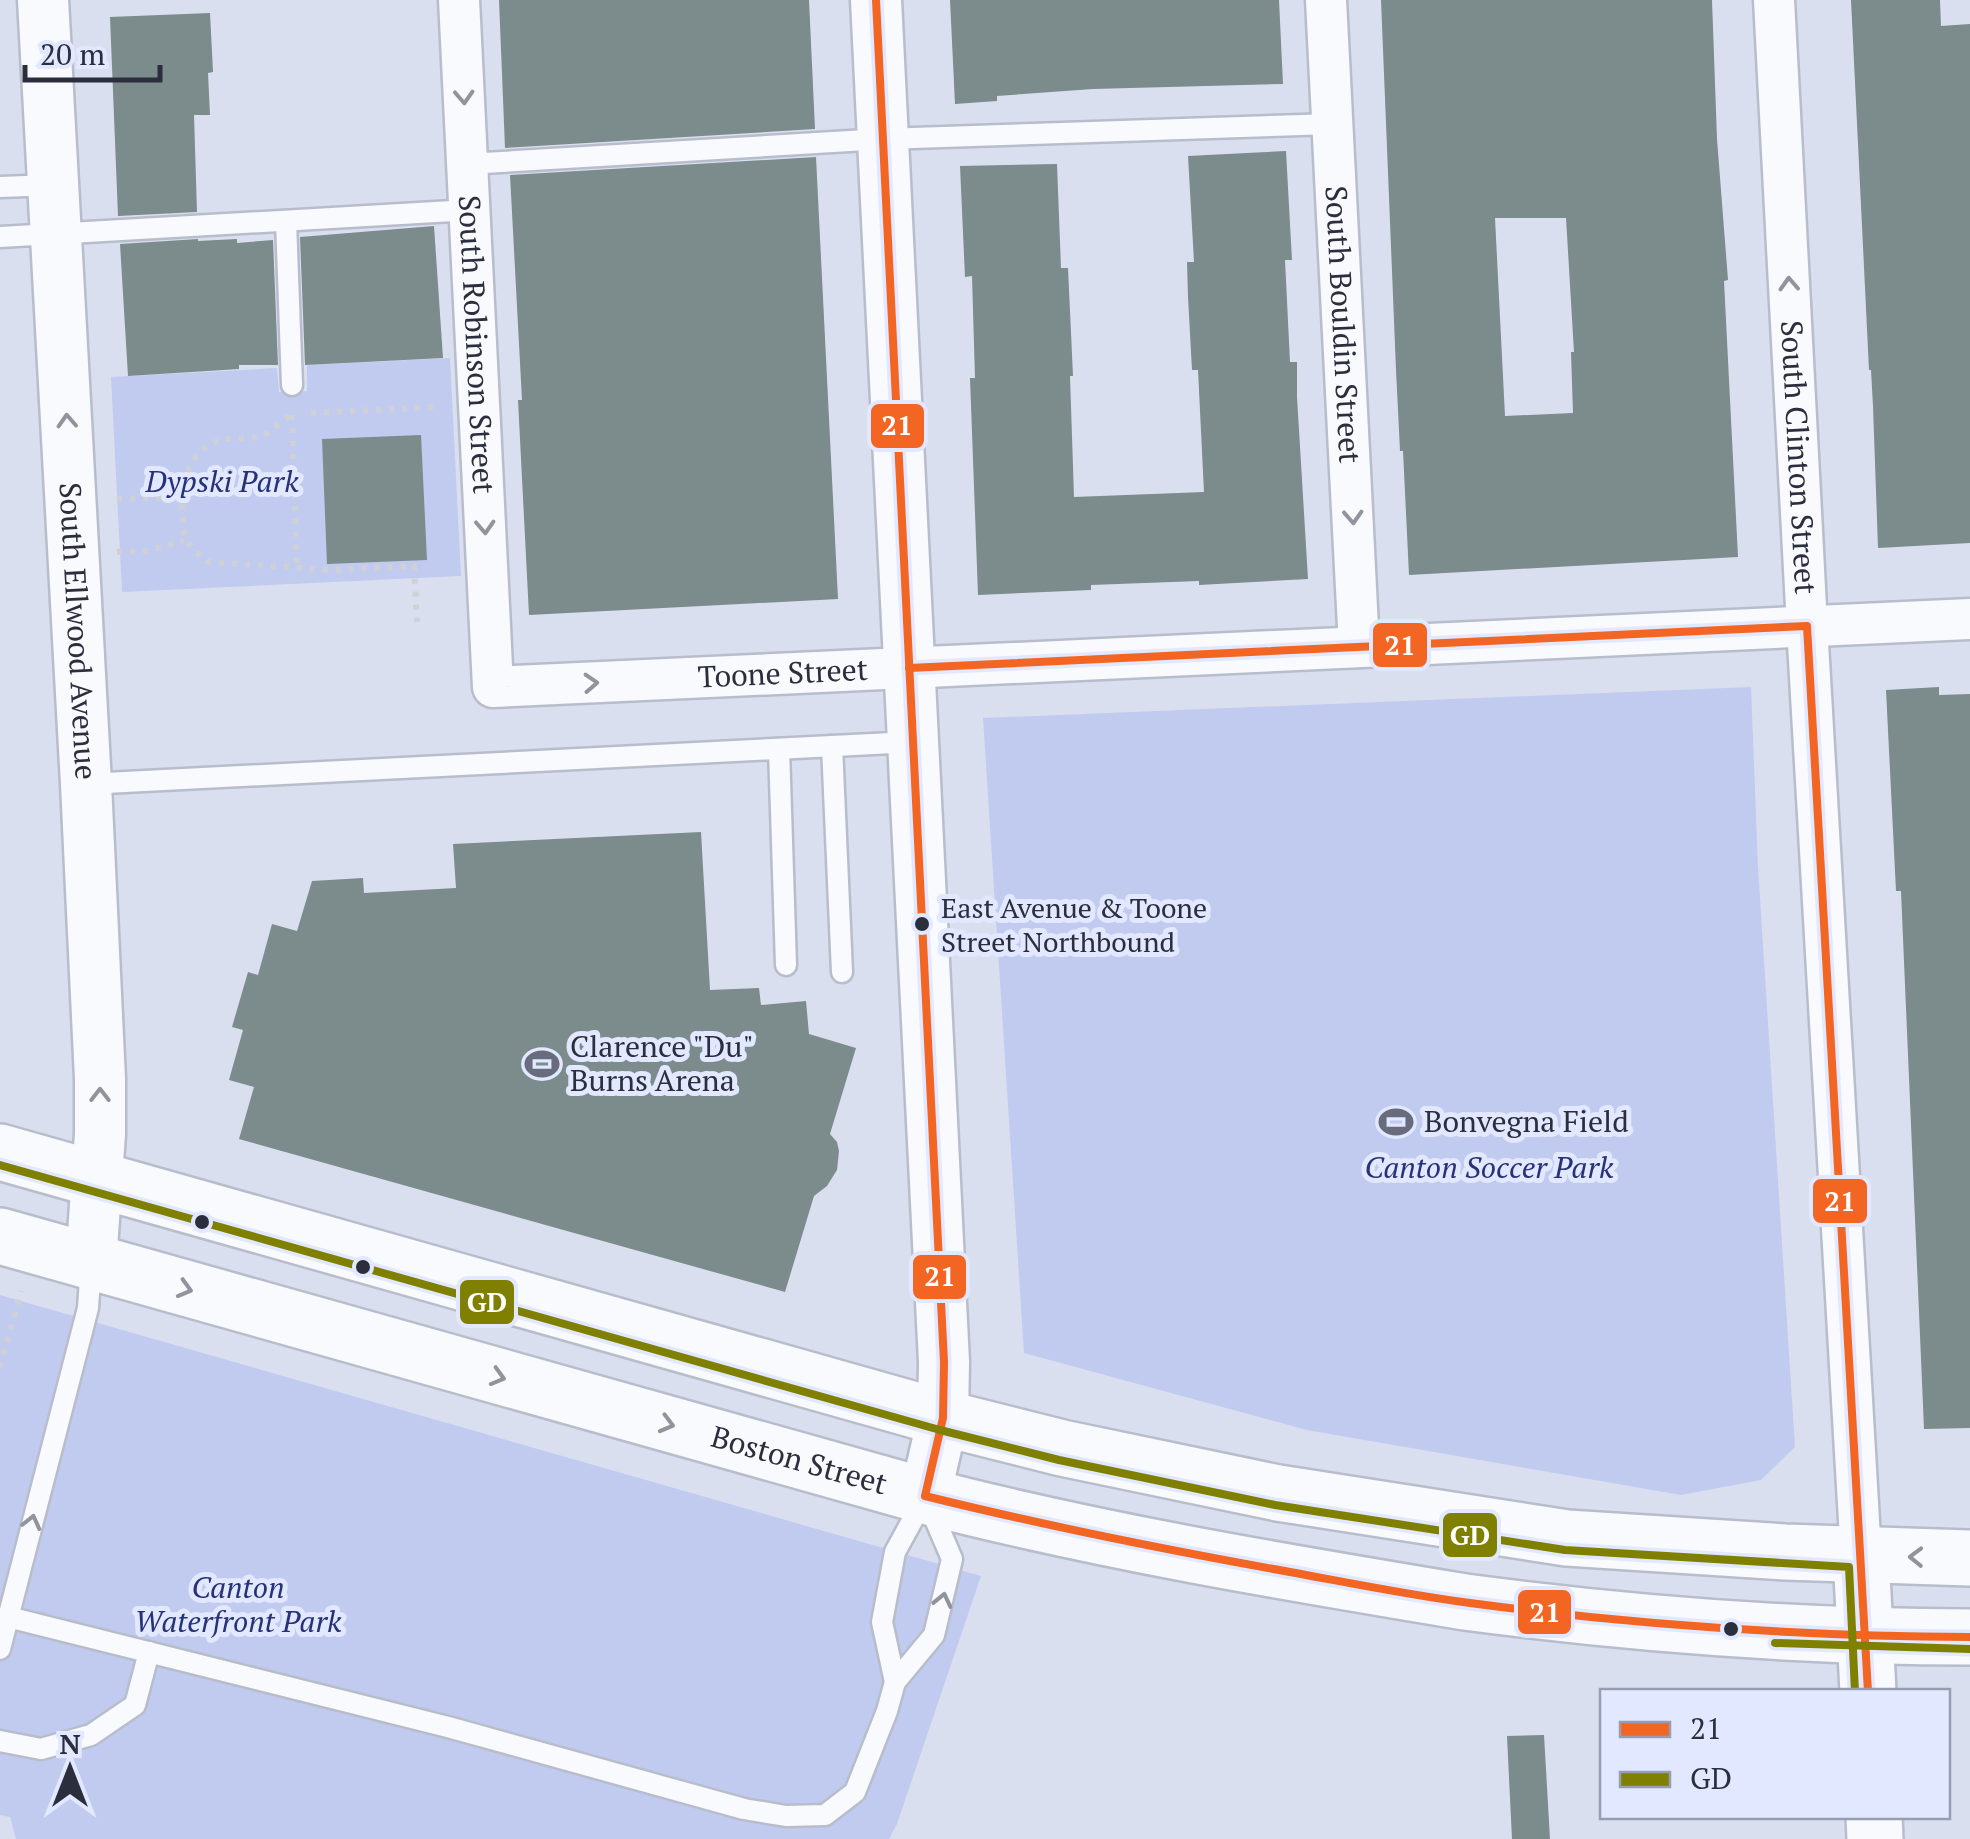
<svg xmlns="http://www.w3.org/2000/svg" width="1970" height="1839" viewBox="0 0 1970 1839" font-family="'PT Serif',serif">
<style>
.green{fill:#c0cbef}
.building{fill:#7c8b8b;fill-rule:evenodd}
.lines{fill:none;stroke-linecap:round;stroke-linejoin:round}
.service-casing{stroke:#b8bdcb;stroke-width:25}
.minor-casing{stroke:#b8bdcb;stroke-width:45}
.tertiary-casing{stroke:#b8bdcb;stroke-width:55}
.secondary-casing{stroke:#b8bdcb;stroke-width:60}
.primary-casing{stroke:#b8bdcb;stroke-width:60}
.path{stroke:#d0d1d6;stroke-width:6;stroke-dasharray:5 8;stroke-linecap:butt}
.service{stroke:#f9fafd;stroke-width:20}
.minor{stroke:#f9fafd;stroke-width:40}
.tertiary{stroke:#f9fafd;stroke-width:50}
.secondary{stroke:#f9fafd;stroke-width:55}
.primary{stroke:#f9fafd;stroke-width:55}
.bus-1-casing{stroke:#e1e8ff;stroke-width:15}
.bus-2-casing{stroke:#e1e8ff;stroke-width:15}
.bus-1{stroke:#f26522;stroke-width:8}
.bus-2{stroke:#808000;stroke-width:8}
.oneway{stroke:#92949d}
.bus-dot{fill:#2a2e3d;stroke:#e1e8ff;stroke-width:4}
.labels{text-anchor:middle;stroke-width:10;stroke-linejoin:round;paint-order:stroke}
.bus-label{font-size:28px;fill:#2a2e3d;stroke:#e1e8ff;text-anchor:start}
.street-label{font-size:30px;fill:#2a2e3d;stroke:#e1e8ff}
.park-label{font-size:30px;font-style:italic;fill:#283279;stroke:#e1e8ff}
.poi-label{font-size:30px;fill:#2a2e3d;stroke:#e1e8ff;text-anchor:start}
.line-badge{stroke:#e1e8ff;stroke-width:4}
.badge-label{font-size:28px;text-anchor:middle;font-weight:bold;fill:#fff}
</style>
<rect width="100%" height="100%" fill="#dadff0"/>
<g class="green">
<path d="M450,358L461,576L122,592L111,377L277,368L279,392L307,391V365Z"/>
<path d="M1751,687L1758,866L1795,1447L1761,1480L1681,1495L1307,1430L1024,1353L983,718Z"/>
<path d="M0,1295L981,1576L897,1824L889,1839H16L10,1817L0,1815Z"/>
</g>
<g class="building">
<path d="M499,0H809L815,129L505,148Z"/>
<path d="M950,0H1279L1283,84L1093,89L997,96V101L955,104Z"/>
<path d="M1381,0H1712L1717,139L1728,280L1724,281L1738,557L1409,575L1403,451H1400L1396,370ZM1495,218H1566L1574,352H1571L1573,413L1505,416Z"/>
<path d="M1851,0H1940L1941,26L1970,24V543L1878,548L1873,406L1871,370H1869Z"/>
<path d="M210,13L213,72L208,73L210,115H194L197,212L118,216L110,17Z"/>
<path d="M1286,151L1292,260H1285L1290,362H1297V397L1308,579L1199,585V581L1091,585V590L978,595L970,378H975L972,276L965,277L960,166L1057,164L1061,268H1068L1073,376H1070L1074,497L1204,492L1198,370H1192L1188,297L1187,262H1194L1188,156Z"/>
<path d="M816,157L838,599L529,615L518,400H522L510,175Z"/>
<path d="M434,226L443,358L305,365L300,237Z"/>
<path d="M198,239V241L237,239V243L273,240L278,365H239V369L128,376L120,244Z"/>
<path d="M421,435L427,560L327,564L322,439Z"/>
<path d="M1939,687V695L1970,694V1428L1924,1429L1901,891H1896L1886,690Z"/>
<path d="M701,832L710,990L759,988L761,1005L806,1001L809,1034L856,1048L830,1134L837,1142L839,1151L837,1170L827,1186L814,1196L785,1292L239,1139L254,1087L229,1080L243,1030L232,1027L248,972L258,975L272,924L297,931L312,881L363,878L364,893L456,888L453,844Z"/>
<path d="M1544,1735L1550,1839H1512L1507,1736Z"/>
</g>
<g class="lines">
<g class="service-casing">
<g id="service">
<path d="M467,164L883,139L1333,124"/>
<path d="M0,187L53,185"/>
<path d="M286,221L292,385"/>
<path d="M0,237L470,210"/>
<path d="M832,746L842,972"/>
<path d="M779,749L786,965"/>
<path d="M86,784L912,742"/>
<path d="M8,1617L448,1727L744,1809L786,1816L825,1815L855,1792L887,1711L895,1682L934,1635L952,1559L928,1503"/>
<path d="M0,1649L88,1308L91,1264"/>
<path d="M895,1682L882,1622L895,1552L924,1499"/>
<path d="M0,1741L41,1749L91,1735L135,1705L149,1652"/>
</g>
</g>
<g class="minor-casing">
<g id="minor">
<path id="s1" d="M459,0L493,687L1970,619"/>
<path id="s2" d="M1326,0L1359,647"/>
<path id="s3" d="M1774,0L1807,626L1861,1555"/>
</g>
</g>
<g class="tertiary-casing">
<g id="tertiary">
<path id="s4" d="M43,0L86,784L100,1079V1134L91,1262"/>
<path d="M876,0L944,1362L943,1418L925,1496"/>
</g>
</g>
<g class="secondary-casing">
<g id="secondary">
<path d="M1861,1555L1868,1692"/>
<path d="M1874,1816L1875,1839"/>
</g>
</g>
<g class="primary-casing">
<g id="primary">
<path d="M0,1152L943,1418L1062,1448L1278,1493L1567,1538L1785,1552L1970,1558"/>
<path id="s5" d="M0,1236L925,1496C1103,1542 1284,1572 1465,1602C1632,1624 1801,1637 1970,1637"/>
</g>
</g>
<g class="path">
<path d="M311,413L438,407"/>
<path d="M292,415L297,568"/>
<path d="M289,416C281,422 273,431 264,435C250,441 232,436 218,441C189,452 179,483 182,511C184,539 185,545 209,562L329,570L414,566L417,622"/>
<path d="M117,499L180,497"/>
<path d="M117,552L148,551L184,540"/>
<path d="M0,1367L21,1291"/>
</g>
<use href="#service" class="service"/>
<use href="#minor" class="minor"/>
<use href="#tertiary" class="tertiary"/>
<use href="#secondary" class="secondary"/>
<use href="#primary" class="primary"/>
<g class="bus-1-casing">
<g id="bus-1">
<path d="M876,0L944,1362L943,1418L925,1496C1046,1526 1167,1550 1290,1572C1350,1583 1409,1595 1470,1603C1636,1625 1802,1636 1970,1637"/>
<path d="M909,668L1807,626L1868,1692"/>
</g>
</g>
<g class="bus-2-casing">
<g id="bus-2">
<path d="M0,1165L940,1430L1059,1460L1275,1505L1565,1550L1849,1567L1855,1692"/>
<path d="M1775,1643L1970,1649"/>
</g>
</g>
<use href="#bus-1" class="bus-1"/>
<use href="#bus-2" class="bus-2"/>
</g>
<defs><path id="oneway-chevron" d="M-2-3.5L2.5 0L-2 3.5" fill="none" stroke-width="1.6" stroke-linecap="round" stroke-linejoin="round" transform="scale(2.5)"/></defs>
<g class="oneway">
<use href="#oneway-chevron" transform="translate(464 97) rotate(87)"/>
<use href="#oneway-chevron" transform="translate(1789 284) rotate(-93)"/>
<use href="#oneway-chevron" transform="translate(67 421) rotate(-93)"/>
<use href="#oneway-chevron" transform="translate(1353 517) rotate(87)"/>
<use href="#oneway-chevron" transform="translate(485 527) rotate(87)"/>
<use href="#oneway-chevron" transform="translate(591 683) rotate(-3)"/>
<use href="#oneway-chevron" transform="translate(100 1095) rotate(-90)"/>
<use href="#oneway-chevron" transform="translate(185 1289) rotate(16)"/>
<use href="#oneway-chevron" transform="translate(498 1377) rotate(16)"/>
<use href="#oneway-chevron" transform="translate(667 1424) rotate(15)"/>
<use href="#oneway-chevron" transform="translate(32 1522) rotate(-76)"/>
<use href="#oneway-chevron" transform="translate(1916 1557) rotate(-179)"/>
<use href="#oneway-chevron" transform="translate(943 1600) rotate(-77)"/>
</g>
<defs>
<g id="stadium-bare" transform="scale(2.7)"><path d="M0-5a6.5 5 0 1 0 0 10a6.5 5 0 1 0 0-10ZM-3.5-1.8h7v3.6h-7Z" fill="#686c7c" stroke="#e1e8ff" stroke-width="2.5" paint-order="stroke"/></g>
</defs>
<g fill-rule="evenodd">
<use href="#stadium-bare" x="542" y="1064"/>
<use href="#stadium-bare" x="1396" y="1122"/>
</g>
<g class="bus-dot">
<circle cx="922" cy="924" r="9"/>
<circle cx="202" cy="1222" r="9"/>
<circle cx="363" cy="1267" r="9"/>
<circle cx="1731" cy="1629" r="9"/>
</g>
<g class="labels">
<g class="bus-label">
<text x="941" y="918">East Avenue &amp; Toone<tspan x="941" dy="34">Street Northbound</tspan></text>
</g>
<g class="street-label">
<text dy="10" stroke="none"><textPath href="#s2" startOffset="325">South Bouldin Street</textPath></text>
<text dy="10" stroke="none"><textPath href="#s1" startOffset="345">South Robinson Street</textPath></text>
<text dy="10" stroke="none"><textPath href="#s3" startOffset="458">South Clinton Street</textPath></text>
<text dy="10" stroke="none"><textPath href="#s4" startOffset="632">South Ellwood Avenue</textPath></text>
<text dy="10" stroke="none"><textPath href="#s1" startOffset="978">Toone Street</textPath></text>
<text dy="10" stroke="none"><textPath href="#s5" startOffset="830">Boston Street</textPath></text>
</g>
<g class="park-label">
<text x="222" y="492">Dypski Park</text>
<text x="1489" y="1178">Canton Soccer Park</text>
<text x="238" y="1598">Canton<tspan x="238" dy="34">Waterfront Park</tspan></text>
</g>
<g class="poi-label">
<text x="570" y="1057">Clarence "Du"<tspan x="570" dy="34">Burns Arena</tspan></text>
<text x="1424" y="1132">Bonvegna Field</text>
</g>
</g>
<g class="line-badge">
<rect x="869" y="402" width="57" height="48" rx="10" fill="#f26522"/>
<rect x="1371" y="621" width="58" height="48" rx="10" fill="#f26522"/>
<rect x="1811" y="1177" width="58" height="48" rx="10" fill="#f26522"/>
<rect x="911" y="1253" width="57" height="48" rx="10" fill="#f26522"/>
<rect x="458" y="1278" width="58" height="48" rx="10" fill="#808000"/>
<rect x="1441" y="1511" width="58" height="48" rx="10" fill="#808000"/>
<rect x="1516" y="1588" width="57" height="48" rx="10" fill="#f26522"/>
</g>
<g class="badge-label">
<text x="897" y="435">21</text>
<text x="1400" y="655">21</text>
<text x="1840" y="1211">21</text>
<text x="940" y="1286">21</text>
<text x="487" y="1312">GD</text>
<text x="1470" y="1545">GD</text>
<text x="1545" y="1622">21</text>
</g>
<rect x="1600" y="1689" width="350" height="130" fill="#e1e8ff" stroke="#989eb1" stroke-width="2.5"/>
<rect x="1620" y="1722" width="50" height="15" fill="#f26522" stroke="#989eb1" stroke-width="2.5"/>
<text x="1690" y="1739" font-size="30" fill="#2a2e3d">21</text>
<rect x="1620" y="1772" width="50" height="15" fill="#808000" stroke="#989eb1" stroke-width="2.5"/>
<text x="1690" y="1789" font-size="30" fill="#2a2e3d">GD</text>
<g transform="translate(70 1769)" stroke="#e1e8ff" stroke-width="8" paint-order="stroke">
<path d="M0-8L18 38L0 25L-18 38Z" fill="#2a2e3d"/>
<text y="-15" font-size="28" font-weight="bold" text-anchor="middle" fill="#2a2e3d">N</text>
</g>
<path d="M25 65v15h135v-15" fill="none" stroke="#2a2e3d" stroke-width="5"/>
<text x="40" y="65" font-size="30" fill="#2a2e3d" stroke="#e1e8ff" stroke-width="8" paint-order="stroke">20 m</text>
</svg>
